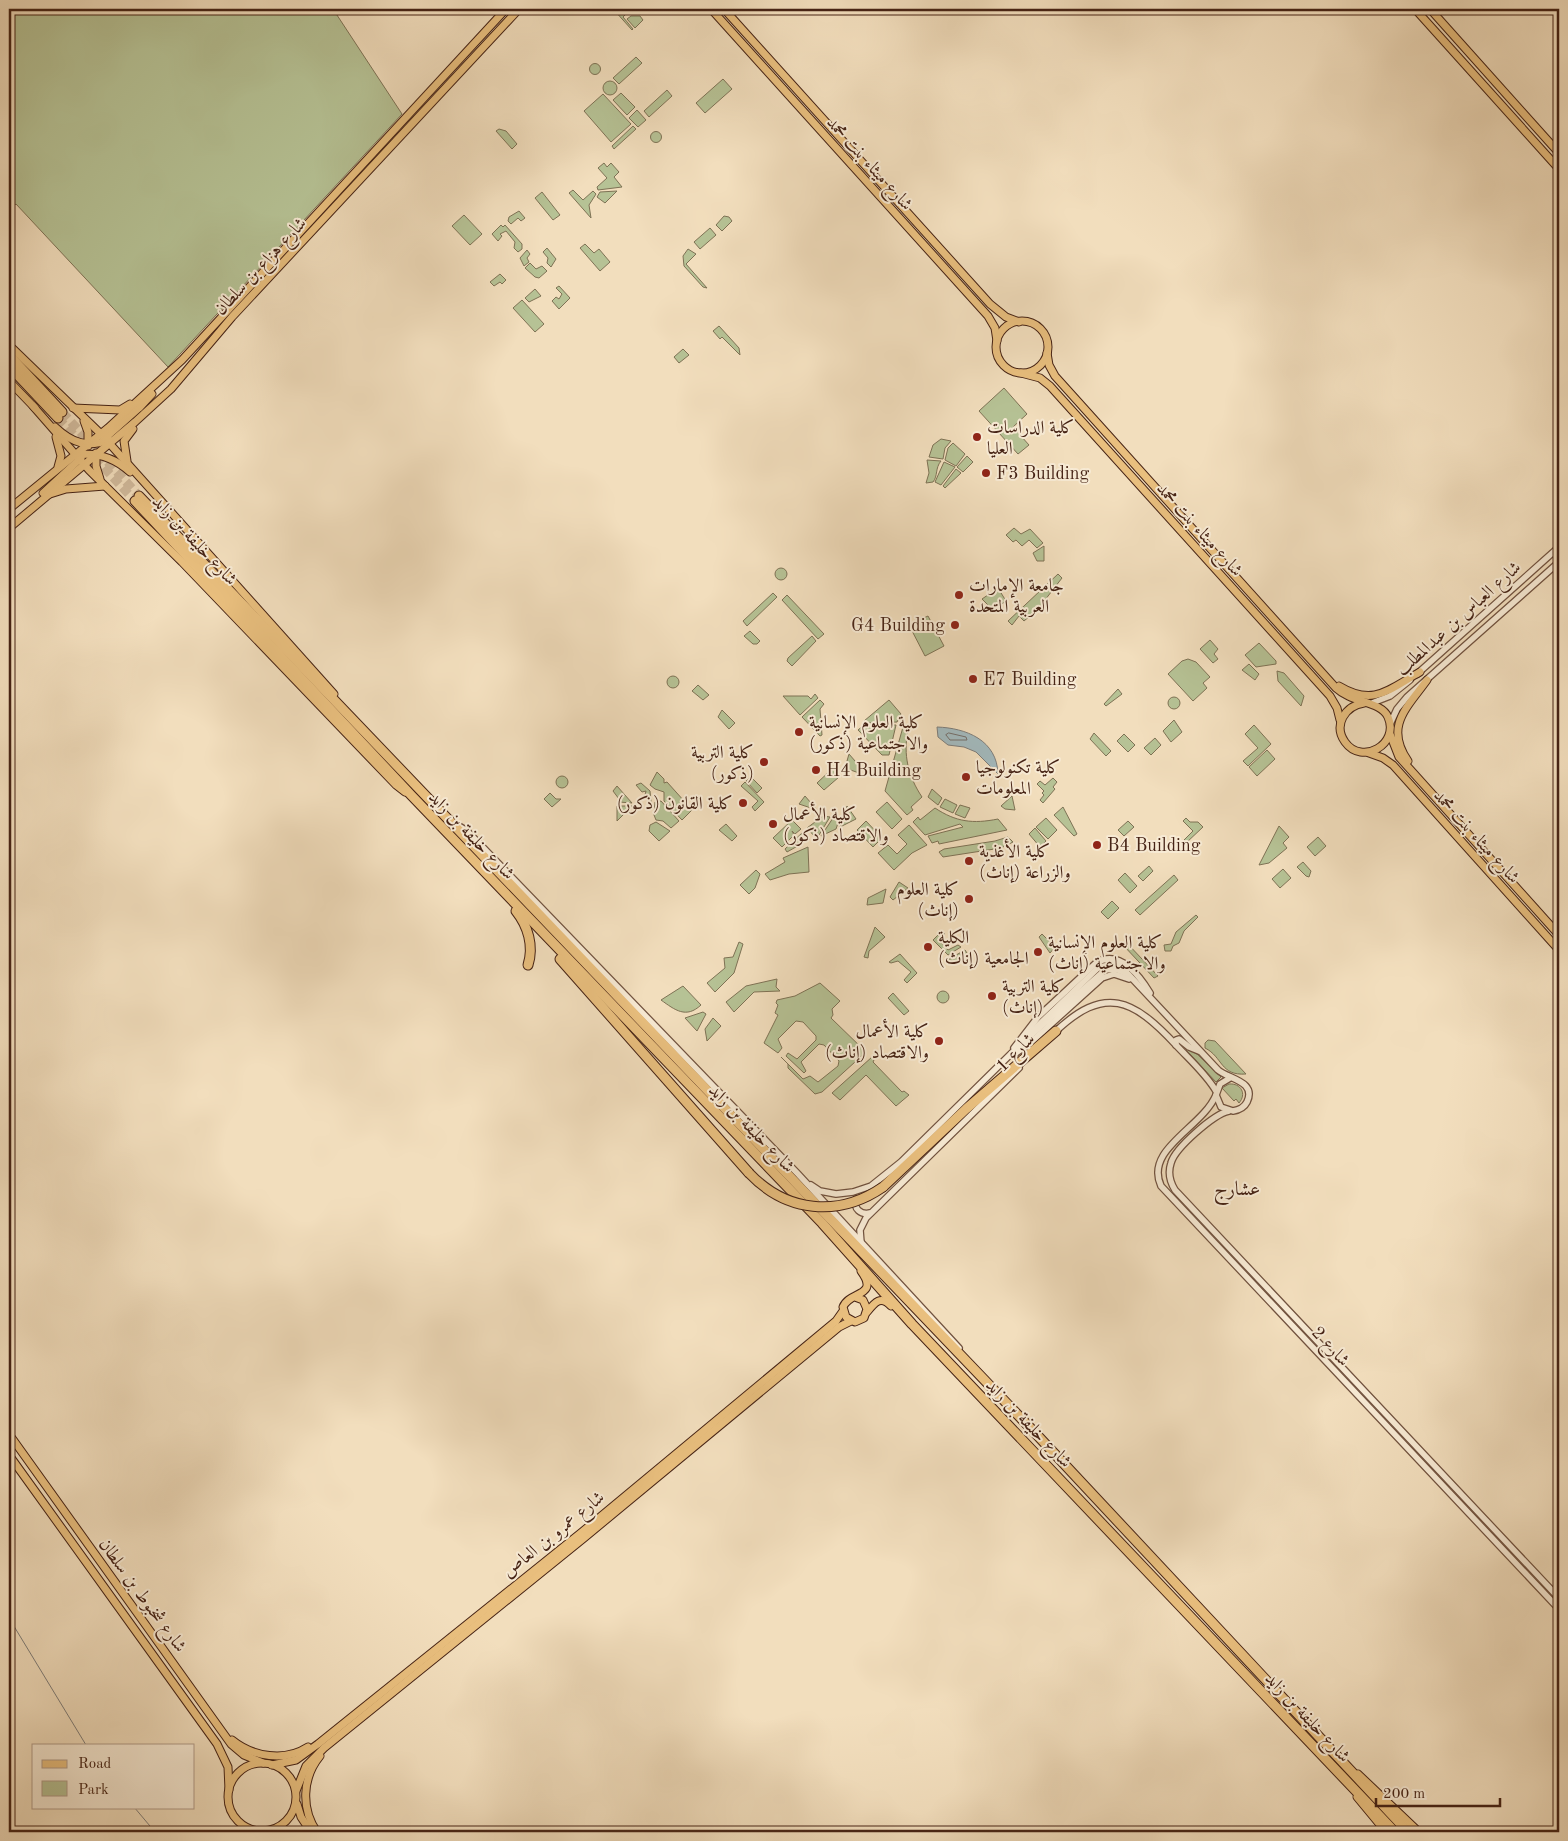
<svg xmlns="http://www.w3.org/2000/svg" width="1568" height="1841" viewBox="0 0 1568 1841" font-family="'Old Standard TT',Amiri,serif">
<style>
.green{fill:#b6c295;stroke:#7e7255}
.water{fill:#a2b9bd;stroke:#7d7d7a}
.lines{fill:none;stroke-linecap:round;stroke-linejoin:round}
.shore{stroke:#746e69;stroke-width:1}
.stream{stroke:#7d7d7a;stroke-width:1}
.highway-tunnel{stroke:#d0b99b;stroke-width:9;stroke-dasharray:9 4.5;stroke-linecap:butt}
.minor-casing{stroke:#71523f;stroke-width:8}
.major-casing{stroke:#462315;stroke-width:9}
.highway-casing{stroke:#462315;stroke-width:11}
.minor{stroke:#f7ead4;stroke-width:5.5}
.major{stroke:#e9bf7e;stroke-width:7}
.highway{stroke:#e9bf7e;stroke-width:9}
.highway-bridge-casing{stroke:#462315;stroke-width:11;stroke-linecap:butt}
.highway-bridge{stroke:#e9bf7e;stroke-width:9}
.poi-dot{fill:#8f2418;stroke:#f7ead4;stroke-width:2}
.labels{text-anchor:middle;stroke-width:4;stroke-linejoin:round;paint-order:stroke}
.street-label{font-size:18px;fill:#462315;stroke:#f7ead4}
.poi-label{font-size:18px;fill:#462315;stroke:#f7ead4;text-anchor:start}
.quarter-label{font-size:20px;fill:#462315;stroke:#f7ead4}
</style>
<rect width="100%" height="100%" fill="#f2debd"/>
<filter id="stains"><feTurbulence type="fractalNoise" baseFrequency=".004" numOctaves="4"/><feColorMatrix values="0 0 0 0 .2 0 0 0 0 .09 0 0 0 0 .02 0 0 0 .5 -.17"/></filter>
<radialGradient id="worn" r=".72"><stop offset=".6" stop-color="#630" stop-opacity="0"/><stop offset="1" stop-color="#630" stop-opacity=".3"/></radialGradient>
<g class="green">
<path d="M9,9H333L402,114L168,367L16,204L9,210Z"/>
<path d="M615,9H627L628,12L623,17L633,29L632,30L614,10Z"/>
<path d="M631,16H640L643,20L635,28L627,19Z"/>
<path d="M636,57L642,63L619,84L613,78Z"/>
<circle cx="595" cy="69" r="5.5"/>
<path d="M723,79L732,89L705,113L696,103Z"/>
<circle cx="610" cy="88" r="7"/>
<path d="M667,90L672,96L649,117L644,111Z"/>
<path d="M621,93L635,107L627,115L613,100Z"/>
<path d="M603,94L631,124L611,142L584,111Z"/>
<path d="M637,110L646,120L638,127L629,118Z"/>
<path d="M633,126L636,129L614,149L612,146Z"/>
<path d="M499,129L506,131L517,144L512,149L496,131Z"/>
<circle cx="656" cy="137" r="5.5"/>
<path d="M604,163L607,167L611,163L619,172L614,177L622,187L598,190L597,187L607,178L598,168Z"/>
<path d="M573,190L583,200L593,191L596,194L589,205L591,218L569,193Z"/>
<path d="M617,191L605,203L597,197L600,192Z"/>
<path d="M542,192L560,215L553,220L535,198Z"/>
<path d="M519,211L525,218L521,221L518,218L511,224L508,221L509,217Z"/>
<path d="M464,215L482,234L470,245L452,226Z"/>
<path d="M724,216L729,217L732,221L722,231L716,225Z"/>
<path d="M501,225L503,227L505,225L522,244V249L518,252L514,248L515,242L506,231L500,234L502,236L498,241L492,234Z"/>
<path d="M710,228L716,235L700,249L694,242Z"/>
<path d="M585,244L594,253L599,249L610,262L600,271L580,248Z"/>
<path d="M547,248L556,259L551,267L547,263L548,258L543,252Z"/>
<path d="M688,249L696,254L686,264L707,288L703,287L684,266L683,256Z"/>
<path d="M527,250L530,254L527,258L529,262L524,266L520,258Z"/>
<path d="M530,263L536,269L542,266L547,271L539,278L535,277L525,268Z"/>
<path d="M500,274L506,280L502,284L500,282L494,286L490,282Z"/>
<path d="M559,286L570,298L559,309L552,301L556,297L559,299L562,294L556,288Z"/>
<path d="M535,289L541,296L529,302L525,298Z"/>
<path d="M522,300L544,324L535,332L513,308Z"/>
<path d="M719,326L739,348L740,355L722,337L720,339L713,331Z"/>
<path d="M683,349L689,355L679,363L674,357Z"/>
<path d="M1004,388L1027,414L1013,427L1029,445L1018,454L979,411Z"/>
<path d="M941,439L951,441L945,448L943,459L929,457L933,445Z"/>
<path d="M953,443L965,454L956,466L945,460L948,448Z"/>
<path d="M967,456L973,462L963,472L957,467Z"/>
<path d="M927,460L941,461C935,468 938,476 933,482L926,483L929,473Z"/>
<path d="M944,462L955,467L941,485L935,482Z"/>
<path d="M956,469L961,473L945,488L943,486Z"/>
<path d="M1014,528L1021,534L1030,529L1043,543L1037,548L1029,540L1022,546L1016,540L1013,542L1006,535Z"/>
<path d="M1044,546V561H1037L1033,553Z"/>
<circle cx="781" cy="574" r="6"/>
<path d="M1058,574L1062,578L1038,609L1024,621L1019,616L1012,625L1008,621Z"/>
<path d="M998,588L1006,601L993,610L982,599Z"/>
<path d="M773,593L777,597L747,626L743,621Z"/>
<path d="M787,595L824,634L818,639L782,600Z"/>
<path d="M928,616L944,646L925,656L909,625Z"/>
<path d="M750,631L760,641L757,644H753L744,636Z"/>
<path d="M812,636L816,641L792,666L787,661L788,658Z"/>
<path d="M1210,640L1218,649L1214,654L1218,659L1213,663L1200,649Z"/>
<path d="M1259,643L1276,661V664L1256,667L1245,655Z"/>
<path d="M1188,659L1196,662L1210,677L1203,683L1207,688L1193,701L1168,674L1182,661Z"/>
<path d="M1249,664L1259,674L1255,680L1242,670Z"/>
<path d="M1277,671L1284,673L1304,696L1301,706L1278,681Z"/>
<circle cx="673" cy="682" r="6"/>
<path d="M698,685L709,695L703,700L692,691Z"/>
<path d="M1118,689L1122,694L1106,706L1104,704Z"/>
<path d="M815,694L818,698L800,715L783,696H808L811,699Z"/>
<circle cx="1174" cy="703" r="6"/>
<path d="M820,700L824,704L820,709L822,735L820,736L802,717Z"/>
<path d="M889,700L901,714L897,722L866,723L864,721Z"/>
<path d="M722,710L735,723L729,729L718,717Z"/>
<path d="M1174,720L1182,732L1171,742L1163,731Z"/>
<path d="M864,725H896L889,755H882L858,730Z"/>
<path d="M1254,725L1271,744L1248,766L1243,761L1258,748L1245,734Z"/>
<path d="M903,727L908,730C903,755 908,776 922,797L911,807L913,810L907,815L885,791Z"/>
<path d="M1094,733L1111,751L1106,756L1090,739Z"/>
<path d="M1124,734L1135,745L1128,752L1117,741Z"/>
<path d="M1155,738L1161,745L1151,755L1144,748Z"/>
<path d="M1267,750L1275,759L1257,776L1249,767Z"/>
<path d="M849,754L862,769L859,773L845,768Z"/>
<path d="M833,768L838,772L839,777L824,790L817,783Z"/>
<path d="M657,772L664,779V783L667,782L685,802L684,805H687L692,810L682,820L664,801V792L655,789L650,785Z"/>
<circle cx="562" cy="782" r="6"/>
<path d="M751,777L762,788L757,793L746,781Z"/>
<path d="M1053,778L1057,782L1053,787L1055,789L1043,803L1040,800L1044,795L1042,793L1044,791L1037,784L1040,781L1045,785Z"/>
<path d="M745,782L764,802L755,811L752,807L758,801L741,786Z"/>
<path d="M641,783L650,791L651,802L645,795L646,791L642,792L636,785Z"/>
<path d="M617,786L632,803L619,802V799L613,791Z"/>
<path d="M932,789L942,798L938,805L928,797Z"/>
<path d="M550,793L556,799H561L552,807L544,799Z"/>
<path d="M805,796L817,810L799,804Z"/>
<path d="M1012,796L1015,810L1005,809L1001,806Z"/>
<path d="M945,799L957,805L953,813L940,807Z"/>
<path d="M661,801L679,821L671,828L663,821L656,820L654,815L655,802Z"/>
<path d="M887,802L902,819L892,829L876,812Z"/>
<path d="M960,805L970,808L965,818L955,814Z"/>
<path d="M617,806H632L617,821Z"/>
<path d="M847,806L856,819L840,827Z"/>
<path d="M1063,807L1077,834L1074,836L1054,815Z"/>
<path d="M935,808C956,822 973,824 998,819L1007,830L939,844L938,841L932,843L928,836L963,827L960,824L925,835L913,822L918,817L920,820Z"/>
<path d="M823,816L830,817L819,835L815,837L807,828Z"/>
<path d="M833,818L839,820L836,829L821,836Z"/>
<path d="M1046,818L1057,830L1048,839L1036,827Z"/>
<path d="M1186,818L1190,822H1198L1203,827L1186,843L1184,840L1193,831L1183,821Z"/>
<path d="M792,820L801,829L795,834L792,831L794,835L782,847L773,838Z"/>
<path d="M866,821L882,838L873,847L857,830Z"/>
<path d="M1128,821L1134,827L1124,836L1118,830Z"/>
<path d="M656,822L670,831L659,841L649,831L650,825Z"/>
<path d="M726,824L737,836L732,841L719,830Z"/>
<path d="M909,825L927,845L912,853L894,870L878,853L888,845L897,854L907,844L898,835Z"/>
<path d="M1279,826L1289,837L1283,843L1287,848L1269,863L1259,865Z"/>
<path d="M1035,828L1046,841L1040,847L1029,834Z"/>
<path d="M803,832L810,839L787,852L785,849Z"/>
<path d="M1008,837L1013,842L1001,848L943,857L939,852L944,849L995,841Z"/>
<path d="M1318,837L1326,846L1315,856L1307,847Z"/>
<path d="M808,847L809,872L789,874L770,880L765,874L785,862L783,858Z"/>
<path d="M1303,862L1311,871L1309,877L1306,876L1297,867Z"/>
<path d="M1149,866L1153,871L1143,881L1138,876Z"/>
<path d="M1283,869L1291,878L1280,888L1272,879Z"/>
<path d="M756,870L760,874L755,888L749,894L740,885Z"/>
<path d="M1125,873L1137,886L1130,893L1118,880Z"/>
<path d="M1174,875L1178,880L1140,915L1135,910Z"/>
<path d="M899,882L908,888L893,900L890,897Z"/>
<path d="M886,889L883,903L867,905L868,898Z"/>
<path d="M1112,901L1119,908L1108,919L1101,912Z"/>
<path d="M1196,915L1198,917L1184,931L1179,943L1173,946L1171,951H1165L1164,945L1171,944L1176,932Z"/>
<path d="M875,927L885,937L869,951L868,958L864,957Z"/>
<path d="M942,931L945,934L939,940L948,950L958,945L961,947L948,955L933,940Z"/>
<path d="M1042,934L1055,947L1050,953L1039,937Z"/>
<path d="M739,942L743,944L734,973L715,992L707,983L725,968L724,958L733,957Z"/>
<path d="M1126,942L1158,976L1154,978L1123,945Z"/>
<path d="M965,950L967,953L955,964L949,959Z"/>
<path d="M900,954L917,973L907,983L904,980L911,972L898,961L891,963L889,962Z"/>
<path d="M777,979L776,987L780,991L754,992L734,1012L726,1002L746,986Z"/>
<path d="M820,983L840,1001L832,1009L833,1015L831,1018L866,1052L822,1092L815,1094L788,1068V1064L781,1057L803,1079L810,1076L818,1082L838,1066L839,1061L824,1045L819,1044L801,1062L806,1071L804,1073L786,1056L788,1053L797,1059L816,1040V1036L803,1022L796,1021L778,1039L782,1048L778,1053L764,1043L778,1015L775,1013L778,1005L776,1003L777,1000L795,996Z"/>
<path d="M683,986L701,1005C686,1019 675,1010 661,1000Z"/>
<circle cx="943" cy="997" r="6"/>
<path d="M893,993L909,1011L904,1015L888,998Z"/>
<path d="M703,1012L706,1014L697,1031L685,1018Z"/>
<path d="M713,1018L721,1026L707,1041L705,1029Z"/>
<path d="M1208,1040L1215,1041L1246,1074C1220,1076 1223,1057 1205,1048V1043Z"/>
<path d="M1188,1049L1197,1054L1221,1077L1216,1082L1186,1050Z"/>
<path d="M872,1057L875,1058L873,1062L902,1092L904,1091L909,1095L896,1106L866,1075L840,1100L832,1093Z"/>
<path d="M1229,1084C1241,1083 1247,1094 1239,1103L1236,1099L1234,1101L1222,1088Z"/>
</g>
<path class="water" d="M937,727C966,728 997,740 998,774L976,752L964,747L948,745L938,737Z"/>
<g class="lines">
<path class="shore" d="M949,733L966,737L967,740H950L946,735Z"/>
<g class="stream">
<path d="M9,1618L86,1745"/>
<path d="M134,1807L155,1832"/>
</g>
<g class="highway-tunnel">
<path d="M62,412L139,496"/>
<path d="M58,418L135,501"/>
</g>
<g class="minor-casing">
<g id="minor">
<path d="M1417,674L1559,547"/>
<path d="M1372,703L1390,696L1410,680"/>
<path d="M1390,724L1397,709L1407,697L1559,562"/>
<path d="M454,823L467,831L798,1174L959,1348"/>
<path d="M1054,1033C1105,984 1133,999 1176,1045C1190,1060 1206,1074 1216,1091"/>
<path d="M1028,1035L1099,967L1116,964L1127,970"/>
<path d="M1176,1045V1040L1179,1039L1189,1047L1199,1051"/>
<path d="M1014,1048L1038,1017L1096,963C1119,949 1139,975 1150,993"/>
<path d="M1013,1055L1030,1043L1102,978L1114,974L1129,979"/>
<path d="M1216,1095C1202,1128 1144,1149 1161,1186L1559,1609"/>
<path d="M1229,1111C1214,1114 1175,1148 1171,1163C1168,1172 1170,1182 1175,1190L1559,1598"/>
<path d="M811,1185L820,1191L836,1194L853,1192L871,1186L901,1162L1021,1044L1105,970L1115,969L1128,974L1218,1070C1228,1079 1257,1081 1247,1102C1244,1108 1239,1110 1233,1111L1221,1107L1216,1095L1220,1084L1230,1078"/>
<path d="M856,1199C853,1209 861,1215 870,1213"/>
<path d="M861,1243L860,1230L866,1218L1019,1068"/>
</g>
</g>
<g class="major-casing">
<g id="major">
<path d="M711,9L988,316L995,328L997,341"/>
<path d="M724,9L990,304L1006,317L1019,322"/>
<path d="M1415,9L1559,169"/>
<path d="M1430,9L1559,153"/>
<circle cx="1022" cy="347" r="26"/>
<path d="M9,345L101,434L334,694"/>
<path d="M1047,353L1049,365L1055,376L1336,688C1352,703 1381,701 1388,717C1400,744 1362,766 1345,742C1333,725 1345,706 1364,703"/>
<path d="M1021,373L1040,378L1050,386L1330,696L1337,708L1340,720"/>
<path d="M9,381L35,408"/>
<path d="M33,406L89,470L182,562L396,785L405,792"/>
<path d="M73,408L120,410L130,404"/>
<path d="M84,421L88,432V446"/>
<path d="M55,427C72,443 87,448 109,440"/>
<path d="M56,437L61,456L58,467"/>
<path d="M103,440L139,408L152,394"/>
<path d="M96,453V466L100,479"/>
<path d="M76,455C96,452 115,458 130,472"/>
<path d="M127,461L124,441L133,429"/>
<path d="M43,493L81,458"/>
<path d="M50,494L66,489L105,486"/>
<path d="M9,509L108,428L182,360L506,9"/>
<path d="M9,528L135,422L171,389L232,317L519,9"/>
<path d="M1339,686C1374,707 1389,689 1420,672"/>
<path d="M1390,734L1399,757L1559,935"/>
<path d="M1369,753L1383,758L1393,765L1559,950"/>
<path d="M1408,761C1384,726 1407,708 1427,680"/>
<path d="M855,1297L863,1300L867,1309L864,1318L855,1322L846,1317L843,1307C849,1291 880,1297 861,1271"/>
<path d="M867,1312C875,1302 881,1295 891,1306"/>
<path d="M9,1434L231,1744L244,1755L263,1763"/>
<path d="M9,1455L217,1744L228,1767L229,1790"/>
<path d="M232,1740C253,1757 285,1762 308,1747"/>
<circle cx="262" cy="1797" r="34"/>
<path d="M272,1765L296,1760L318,1744L582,1532L836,1321L843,1311"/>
<path d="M1358,1774L1419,1832"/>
<path d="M296,1791L306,1766L324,1748L584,1538L839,1327L851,1321"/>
<path d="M1357,1797L1386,1832"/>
<path d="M297,1804L301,1817L311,1832"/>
<path d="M317,1832C301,1809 302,1778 320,1756"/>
</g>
</g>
<g class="highway-casing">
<g id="highway">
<path d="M9,355L62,412"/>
<path d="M9,366L58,418"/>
<path d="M139,496L1038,1436L1408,1832"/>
<path d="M135,501L412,796L822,1223L912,1324L1395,1832"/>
<path d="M516,911C528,926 534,946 528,965"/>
<path d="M560,959L749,1173"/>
<path d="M883,1187L966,1109L1056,1031"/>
</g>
</g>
<use href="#minor" class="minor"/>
<use href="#major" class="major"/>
<use href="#highway" class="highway"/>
<g class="highway-bridge-casing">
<path id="highway-bridge" d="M749,1173C786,1212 838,1218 883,1187"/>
</g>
<use href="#highway-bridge" class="highway-bridge"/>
</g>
<g class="poi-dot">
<circle cx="977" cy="437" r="5"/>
<circle cx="986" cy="473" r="5"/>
<circle cx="959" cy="595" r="5"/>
<circle cx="955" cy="625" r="5"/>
<circle cx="973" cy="679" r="5"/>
<circle cx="799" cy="732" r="5"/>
<circle cx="764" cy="762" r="5"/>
<circle cx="816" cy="770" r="5"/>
<circle cx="966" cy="777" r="5"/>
<circle cx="743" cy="803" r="5"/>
<circle cx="773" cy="824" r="5"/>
<circle cx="1097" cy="845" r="5"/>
<circle cx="969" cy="861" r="5"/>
<circle cx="969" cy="899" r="5"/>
<circle cx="928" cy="947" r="5"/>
<circle cx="1038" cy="952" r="5"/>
<circle cx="992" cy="996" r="5"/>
<circle cx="939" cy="1041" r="5"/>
</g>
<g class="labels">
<g class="street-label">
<text transform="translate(870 163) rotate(48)" y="6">شارع ميثاء بنت محمد</text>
<text transform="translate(260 266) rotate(-47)" y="6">شارع هزاع بن سلطان</text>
<text transform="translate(1200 529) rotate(48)" y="6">شارع ميثاء بنت محمد</text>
<text transform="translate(195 540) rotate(47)" y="6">شارع خليفة بن زايد</text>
<text transform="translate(1458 618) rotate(-42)" y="6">شارع العباس بن عبدالمطلب</text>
<text transform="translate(472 835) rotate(46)" y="6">شارع خليفة بن زايد</text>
<text transform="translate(1477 836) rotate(48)" y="6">شارع ميثاء بنت محمد</text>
<text transform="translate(1015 1052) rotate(-45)" y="6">شارع 1</text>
<text transform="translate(752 1128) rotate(46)" y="6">شارع خليفة بن زايد</text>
<text transform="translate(1331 1346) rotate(47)" y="6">شارع 2</text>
<text transform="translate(1029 1423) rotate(46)" y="6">شارع خليفة بن زايد</text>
<text transform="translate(553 1534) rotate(-39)" y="6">شارع عمرو بن العاص</text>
<text transform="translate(143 1595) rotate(54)" y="6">شارع شخبوط بن سلطان</text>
<text transform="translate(1308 1717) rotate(47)" y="6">شارع خليفة بن زايد</text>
</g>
<g class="poi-label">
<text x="987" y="433">كلية الدراسات<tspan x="987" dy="21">العليا</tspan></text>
<text x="996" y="479">F3 Building</text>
<text x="969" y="591">جامعة الإمارات<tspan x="969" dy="21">العربية المتحدة</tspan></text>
<text x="945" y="631" text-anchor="end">G4 Building</text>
<text x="983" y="685">E7 Building</text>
<text x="809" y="728">كلية العلوم الإنسانية<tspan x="809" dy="21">والاجتماعية (ذكور)</tspan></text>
<text x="754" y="758" text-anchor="end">كلية التربية<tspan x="754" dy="21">(ذكور)</tspan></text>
<text x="976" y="773">كلية تكنولوجيا<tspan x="976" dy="21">المعلومات</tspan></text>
<text x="826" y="776">H4 Building</text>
<text x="733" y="809" text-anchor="end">كلية القانون (ذكور)</text>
<text x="783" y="820">كلية الأعمال<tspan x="783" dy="21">والاقتصاد (ذكور)</tspan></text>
<text x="1107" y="851">B4 Building</text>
<text x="979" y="857">كلية الأغذية<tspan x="979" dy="21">والزراعة (إناث)</tspan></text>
<text x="959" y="895" text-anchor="end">كلية العلوم<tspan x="959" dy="21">(إناث)</tspan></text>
<text x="938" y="943">الكلية<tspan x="938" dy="21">الجامعية (إناث)</tspan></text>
<text x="1048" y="948">كلية العلوم الإنسانية<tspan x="1048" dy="21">والاجتماعية (إناث)</tspan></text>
<text x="1002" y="992">كلية التربية<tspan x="1002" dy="21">(إناث)</tspan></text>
<text x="929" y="1037" text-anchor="end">كلية الأعمال<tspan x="929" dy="21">والاقتصاد (إناث)</tspan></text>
</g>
<g class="quarter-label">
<text x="1237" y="1195">عشارج</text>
</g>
</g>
<rect width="1568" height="1841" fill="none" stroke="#f2debd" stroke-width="30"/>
<rect x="10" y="10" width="1548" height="1821" fill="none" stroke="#462315" stroke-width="2.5"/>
<rect x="15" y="15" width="1538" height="1811" fill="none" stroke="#462315"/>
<rect x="32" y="1744" width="162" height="65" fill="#f7ead4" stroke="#b09a88"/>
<rect x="42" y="1760" width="25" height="8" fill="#e9bf7e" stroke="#b09a88"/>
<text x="78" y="1768" font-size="15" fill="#462315">Road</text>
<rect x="42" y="1781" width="25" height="15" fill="#b6c295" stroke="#b09a88"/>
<text x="78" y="1794" font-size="15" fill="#462315">Park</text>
<path d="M1376 1798v8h124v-8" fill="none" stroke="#462315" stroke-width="2.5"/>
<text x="1383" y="1798" font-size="15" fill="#462315" stroke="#f7ead4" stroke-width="4" paint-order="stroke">200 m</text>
<rect width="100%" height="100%" filter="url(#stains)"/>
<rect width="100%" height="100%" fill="url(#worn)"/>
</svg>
